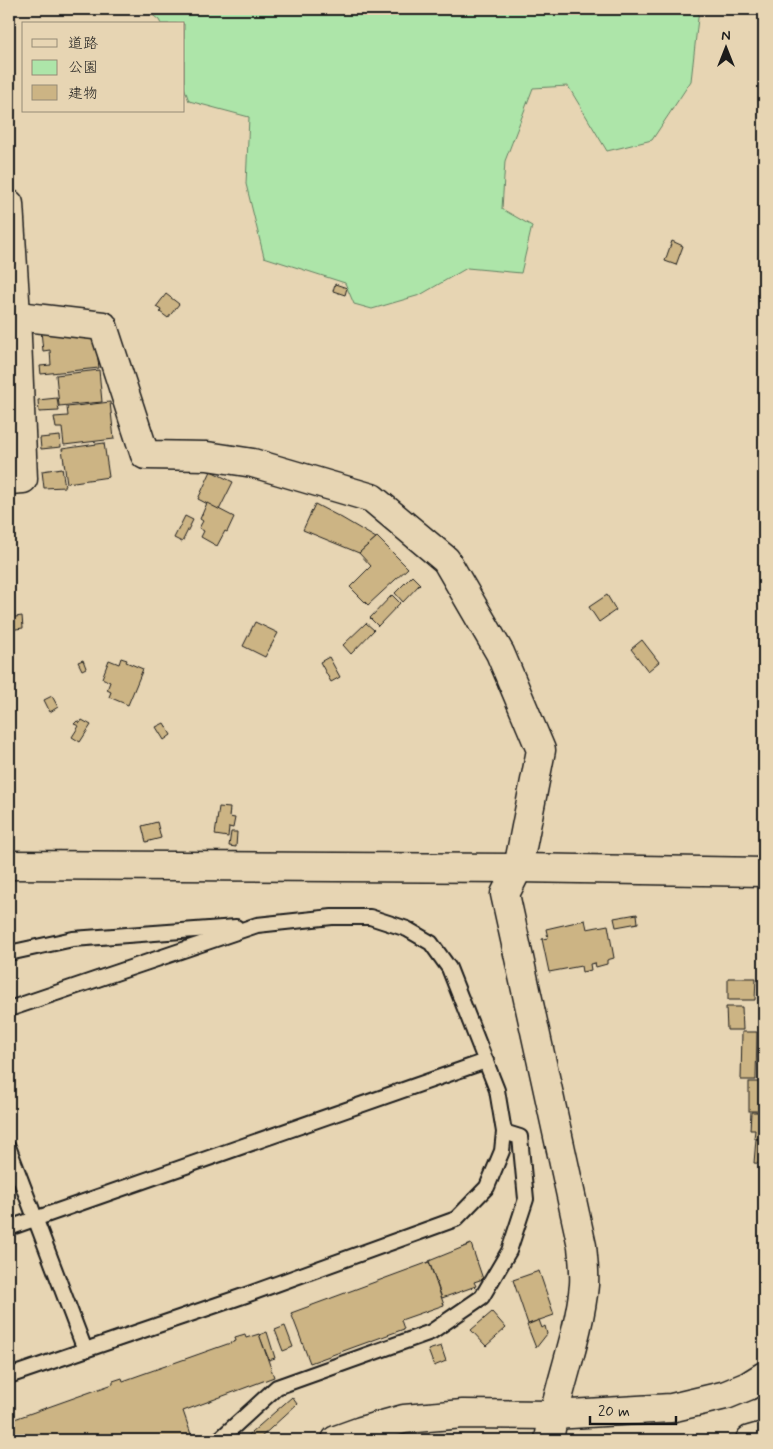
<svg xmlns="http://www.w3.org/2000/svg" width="773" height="1449" viewBox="0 0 773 1449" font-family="Mynerve,'Klee One',sans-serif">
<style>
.green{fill:#ade5a9;stroke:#648062}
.building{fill:#ccb484;stroke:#1c1c1c}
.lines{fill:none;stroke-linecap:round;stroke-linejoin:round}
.service-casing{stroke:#1c1c1c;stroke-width:18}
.minor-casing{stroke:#1c1c1c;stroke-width:31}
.tertiary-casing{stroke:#1c1c1c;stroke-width:31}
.service{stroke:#e7d5b3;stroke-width:14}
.minor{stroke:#e7d5b3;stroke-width:28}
.tertiary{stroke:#e7d5b3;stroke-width:28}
</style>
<rect width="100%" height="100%" fill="#e7d5b3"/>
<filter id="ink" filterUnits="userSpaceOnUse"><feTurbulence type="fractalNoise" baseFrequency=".02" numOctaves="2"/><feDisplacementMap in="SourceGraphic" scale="10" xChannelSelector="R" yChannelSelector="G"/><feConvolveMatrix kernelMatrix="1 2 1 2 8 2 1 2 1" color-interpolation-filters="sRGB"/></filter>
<g filter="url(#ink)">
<path class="green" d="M145,9H699L691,81L652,140L607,151L568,86L533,88L505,161L502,209L532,226L521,273L467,268L420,295L372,309L354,304L345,283L264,257L246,184L249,117L189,101L184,87V24H161L159,20Z"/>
<g class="building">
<path d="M672,241L683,246L676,265L665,261Z"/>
<path d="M335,284L347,288L345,295L333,291Z"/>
<path d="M166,294L179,304L168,318L160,312L161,310L156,307Z"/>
<path d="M41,331L95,333L99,368L41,374L40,366L51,365L50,350L43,351Z"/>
<path d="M99,370L102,402L59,406L56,375Z"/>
<path d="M57,398L59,411L39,412L38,400Z"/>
<path d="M110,402L114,439L64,445L62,428H56L54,417L68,416L67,407Z"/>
<path d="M60,436L61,447L41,449L40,438Z"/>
<path d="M104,443L109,477L67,483L62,449Z"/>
<path d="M62,468L65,487L44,488L42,471Z"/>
<path d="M211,471L233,482L219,510L198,499Z"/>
<path d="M207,503L234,517L227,532L225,531L217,546L201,537L204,531L199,528L203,521L200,519Z"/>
<path d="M315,504L342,518L376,538L359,553L303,530Z"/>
<path d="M185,516L193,520L182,542L174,538Z"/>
<path d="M377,537L408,568L368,605L350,587L371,566L359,553Z"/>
<path d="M412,576L420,584L403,602L395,593Z"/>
<path d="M392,595L400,603L378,626L370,618Z"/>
<path d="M607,595L616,610L599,622L589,607Z"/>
<path d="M22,616L23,628L9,630V618Z"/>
<path d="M255,622L278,633L265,657L243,646Z"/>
<path d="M366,623L374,630L351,654L343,645Z"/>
<path d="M642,640L659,662L648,671L631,649Z"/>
<path d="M329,657L340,677L331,682L320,662Z"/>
<path d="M121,658L127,660L126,662L143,669L128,705L109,697L111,692L107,690L110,682L102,678L109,660L119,664Z"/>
<path d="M83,660L86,668L82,670L78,662Z"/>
<path d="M52,696L58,707L50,712L44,700Z"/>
<path d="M82,720L91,725L80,742L72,737L79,726L74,724L77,721L80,723Z"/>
<path d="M164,723L171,735L164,740L156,727Z"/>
<path d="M219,807L230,808L229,817L235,818L233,828L229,827L228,837L215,835Z"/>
<path d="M157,822L161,838L146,842L142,826Z"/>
<path d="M231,832H237L236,847L229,846Z"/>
<path d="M637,914L638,923L616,927L614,918Z"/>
<path d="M585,920L587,929L608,925L614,958L607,960V964L596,967L595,963L590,964L591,970L582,972L581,966L549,972L542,939L548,938L546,929Z"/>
<path d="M728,978H756L755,1000H728Z"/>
<path d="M726,1007H742L743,1030H727Z"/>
<path d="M742,1032H757L756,1080H741Z"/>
<rect x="749" y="1082" width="15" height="29"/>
<path d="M751,1112H764L763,1139L754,1138L755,1130H750Z"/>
<path d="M756,1139L764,1140V1164L754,1163Z"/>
<path d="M471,1244L483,1279L474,1282L476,1286L442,1298L429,1261Z"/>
<path d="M429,1262L444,1305L401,1320L404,1329L310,1363L291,1313Z"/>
<path d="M539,1271L554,1315L528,1324L513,1280Z"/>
<path d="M492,1312L506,1328L486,1346L471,1330Z"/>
<path d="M539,1320L542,1328L545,1326L547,1334L536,1348L527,1325Z"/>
<path d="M285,1326L293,1347L283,1351L275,1330Z"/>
<path d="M267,1332L275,1358L269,1360L259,1335Z"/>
<path d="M245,1334L246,1338L259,1334L274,1377L183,1411L193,1440H9V1421L113,1384V1381L122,1378L123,1381L236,1341L235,1337Z"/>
<path d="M441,1346L446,1361L434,1366L428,1350Z"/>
<path d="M292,1397L297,1404L258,1440H243Z"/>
</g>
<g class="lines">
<g class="service-casing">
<g id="service">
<path d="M9,953L73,939L236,927"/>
<path d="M9,1009L257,925L332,917H370L407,929L431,943L449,968L497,1090L504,1132L502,1151L487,1187L456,1219L246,1295L9,1376"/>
<path d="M9,1149L85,1350"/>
<path d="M9,1228L486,1061"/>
<path d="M219,1440L277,1387L431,1332L482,1297L509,1251L526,1199L520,1137L504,1132"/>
</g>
</g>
<g class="minor-casing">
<g id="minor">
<path d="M9,204L16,315L23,479L9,480"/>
<path d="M9,315L103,326L145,455L207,456L253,463L372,498L446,560L500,653L541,750L518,868L505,894L582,1246C583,1258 585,1272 584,1285C579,1338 557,1388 549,1440"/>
<path d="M9,865L518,868L764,872"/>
<path d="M750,1440L764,1436"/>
</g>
</g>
<g class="tertiary-casing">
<path id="tertiary" d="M336,1440L361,1431L404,1419L463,1414L554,1415L671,1408L726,1395L748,1386L764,1376"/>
</g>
<use href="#service" class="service"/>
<use href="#minor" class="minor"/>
<use href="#tertiary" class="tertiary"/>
</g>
</g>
<rect width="773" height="1449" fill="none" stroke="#e7d5b3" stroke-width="30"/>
<rect x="15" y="15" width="743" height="1419" fill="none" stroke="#1c1c1c" stroke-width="2" filter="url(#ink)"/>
<rect x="22" y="22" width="162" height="90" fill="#e7d5b3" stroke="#968b77"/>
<rect x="32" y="39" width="25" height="8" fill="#e7d5b3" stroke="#968b77"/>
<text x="68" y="48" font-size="15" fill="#1c1c1c">道路</text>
<rect x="32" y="60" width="25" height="15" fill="#ade5a9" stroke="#968b77"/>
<text x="68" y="72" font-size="15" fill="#1c1c1c">公園</text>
<rect x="32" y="85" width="25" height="15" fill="#ccb484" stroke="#968b77"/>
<text x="68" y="98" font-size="15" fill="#1c1c1c">建物</text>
<g transform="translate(726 48)" stroke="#e7d5b3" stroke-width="4" paint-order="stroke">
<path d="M0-4L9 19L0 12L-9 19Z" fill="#1c1c1c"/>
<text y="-8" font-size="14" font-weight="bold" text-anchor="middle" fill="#1c1c1c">N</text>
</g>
<path d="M590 1416v8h86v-8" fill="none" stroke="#1c1c1c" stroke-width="2.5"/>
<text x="598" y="1416" font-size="15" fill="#1c1c1c" stroke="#e7d5b3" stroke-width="4" paint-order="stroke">20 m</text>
</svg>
